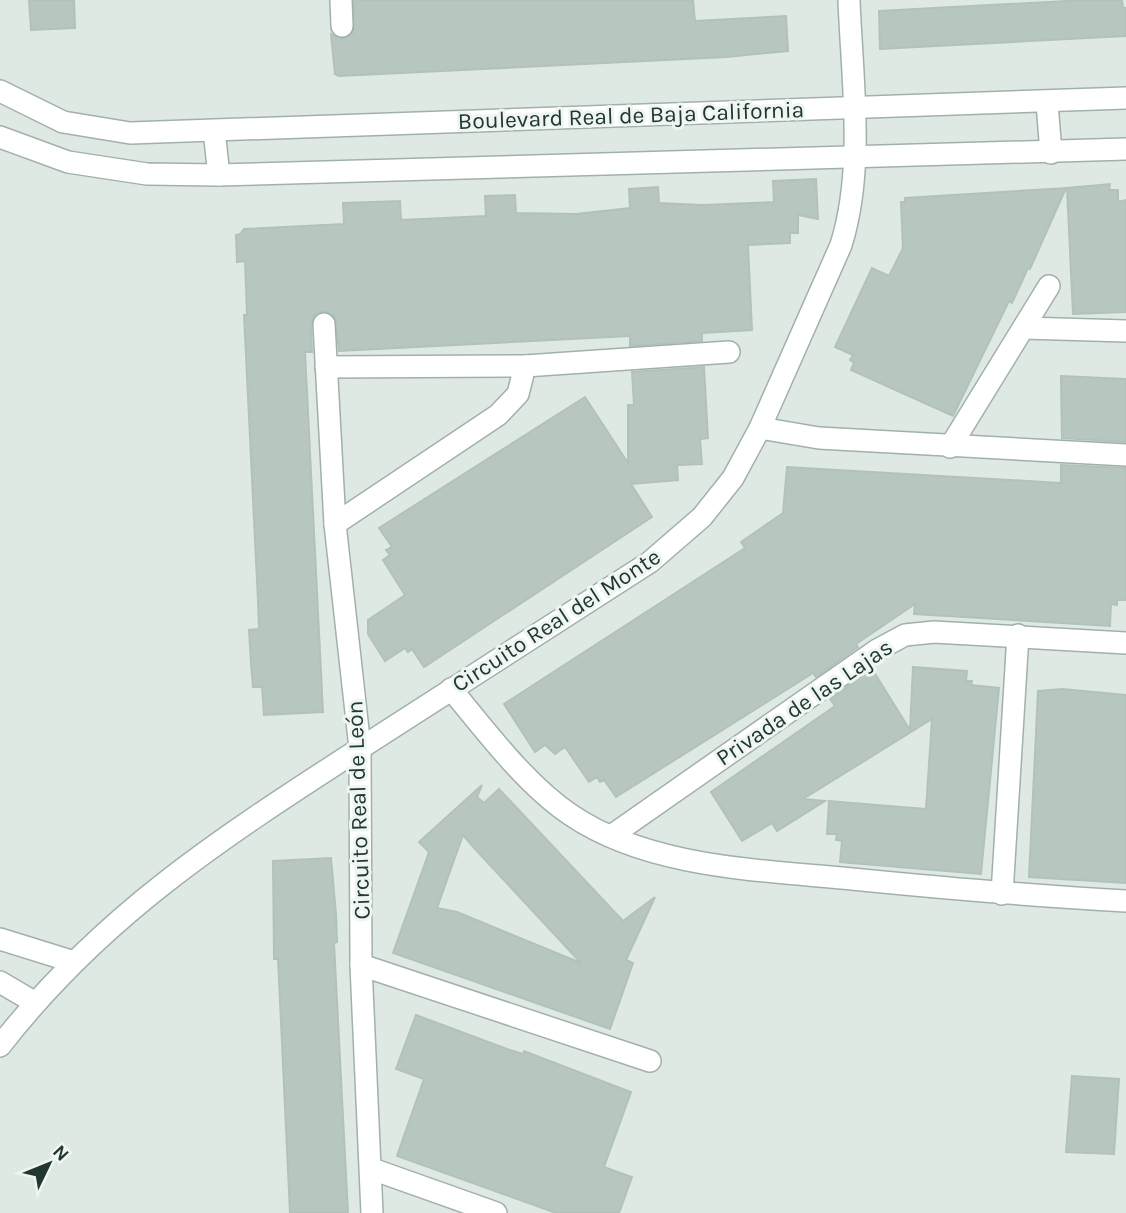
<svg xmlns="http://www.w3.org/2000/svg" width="1126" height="1213" viewBox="0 0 1126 1213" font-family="Karla,sans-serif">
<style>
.building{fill:#b8c6c0;stroke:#b2c2bb;stroke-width:2;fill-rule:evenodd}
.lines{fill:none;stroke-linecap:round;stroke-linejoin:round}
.minor-casing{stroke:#a2b0ab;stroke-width:24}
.minor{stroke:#fff;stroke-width:21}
.labels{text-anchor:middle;stroke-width:6;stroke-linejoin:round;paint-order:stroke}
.street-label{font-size:23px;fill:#213831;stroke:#eff6f2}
</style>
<rect width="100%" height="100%" fill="#dfe9e4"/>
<g class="building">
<path d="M29,0H74L75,28L31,30Z"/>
<path d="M354,0H693L695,21L786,16L788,51L727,57L339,76L335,74L331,34L343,39L353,33Z"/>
<path d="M1086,0H1122L1123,8H1126V36L880,49L879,11Z"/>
<path d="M816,179L818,219L798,215V233H790V243L748,245L752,330L702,333V341L630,346V336L339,351L335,317L324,311L316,313L311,324L312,352H305L323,712L264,715L262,687H253L251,664L249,630L259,629L258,601L244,315H247L245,261L237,262L236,235L240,234L244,229L344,224L343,203L400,201L401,220L486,216L485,196L515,195L516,213L576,214L630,208L629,189L658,187L659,203L702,205L774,202L773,181Z"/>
<path d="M1110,184L1109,190H1118V202L1126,200V312L1073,314L1067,188Z"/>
<path d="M1066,188L1030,269L1028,268L1012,303L1009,301L953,416L851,370L854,363L850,360L853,355L835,347L872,268L889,276L903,248L901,202H905V198Z"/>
<path d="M704,367L708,438L700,439L702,464L677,465L678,480L631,484L652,517L424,667L412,649L408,652L405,648L385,661L368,634V620L405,595L383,560L390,555L386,550L392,547L379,528L585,397L628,463V405H634L632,372Z"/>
<path d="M1061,376L1126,379V442L1062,438Z"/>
<path d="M1061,465L1126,468V600H1117V605L1111,604L1110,626L914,614L915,604L856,644L858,647L816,677L813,673L616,797L604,780L600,782L597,777L589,782L565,747L555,754L545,745L535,752L504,704L745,548L741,542L783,513L787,467L1061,483Z"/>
<path d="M913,667L967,671L966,681H972L971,685L999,688L981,874L840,862L842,841L836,840L837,834H827L829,801L926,809L932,719L803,799L825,801L777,831L772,823L742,841L711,792L835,706L830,699L872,669L910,730Z"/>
<path d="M1062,689L1126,695V883L1029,877L1038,691Z"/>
<path d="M482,785L477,797L484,803L499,789L623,921L655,897L626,960L633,963L610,1029L393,953L429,852L419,842ZM463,835L475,849L581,963L457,912L437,908Z"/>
<path d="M331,858L336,914L337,942L334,943L348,1213H290L278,959H274L273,861Z"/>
<path d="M416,1015L510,1050L523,1054L524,1051L631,1092L604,1167L632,1177L619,1213H556L397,1156L424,1079L396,1069Z"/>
<path d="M1072,1076L1119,1079L1114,1154L1066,1152Z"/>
</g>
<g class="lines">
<g class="minor-casing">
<g id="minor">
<path d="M341,0L342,26"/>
<path d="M0,91L63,122L130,133L1126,98"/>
<path d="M1047,103L1051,153"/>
<path d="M214,131L219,175"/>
<path d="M0,137L68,162L147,174L219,175L1126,149"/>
<path d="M324,324L335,524L360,748L361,965L372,1213"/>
<path d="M1024,328L1126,331"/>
<path d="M326,367L525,366L729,352"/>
<path d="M760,428L819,438L1126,455"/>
<path d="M950,447L1049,286"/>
<path d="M335,524L498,415L518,394L525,366"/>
<path d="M451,689C485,730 526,785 571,815C649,868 761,870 852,879C943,888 1034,896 1126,901"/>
<path d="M611,836L877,650L905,635L934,632L1126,643"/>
<path d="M1002,894L1018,635"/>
<path d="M0,939L74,962"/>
<path d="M361,965L650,1061"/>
<path d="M0,982L34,1002"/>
<path d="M0,1046C101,916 220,839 356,751C454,687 552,624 650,562L702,517L733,478L760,428L841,245C865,168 852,80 849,0"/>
<path d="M372,1169L496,1213"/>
</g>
</g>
<use href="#minor" class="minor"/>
</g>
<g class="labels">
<g class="street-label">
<text transform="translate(631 115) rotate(-2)" y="8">Boulevard Real de Baja California</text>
<text transform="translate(556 620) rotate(-33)" y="8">Circuito Real del Monte</text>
<text transform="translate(804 702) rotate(-34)" y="8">Privada de las Lajas</text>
<text transform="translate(358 810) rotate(-92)" y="8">Circuito Real de León</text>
</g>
</g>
<g transform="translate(49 1164) rotate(47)" stroke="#eff6f2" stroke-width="5" paint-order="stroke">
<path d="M0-5L12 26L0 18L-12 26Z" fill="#213831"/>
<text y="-10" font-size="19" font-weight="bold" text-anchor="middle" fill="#213831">N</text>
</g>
</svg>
